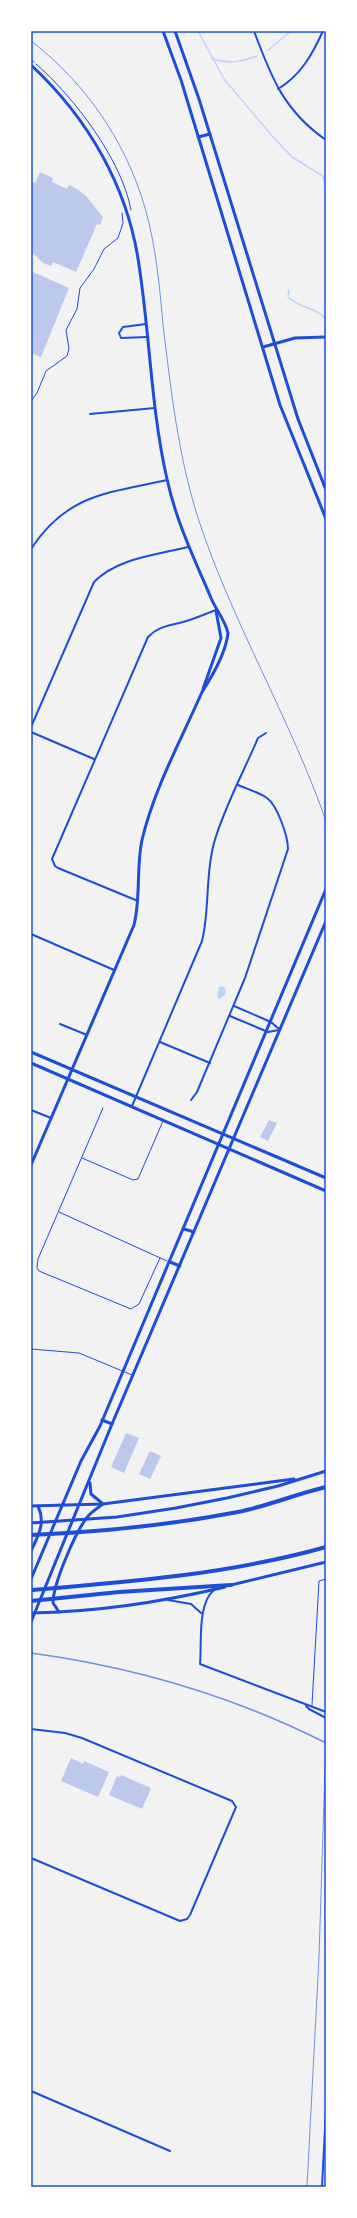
<svg xmlns="http://www.w3.org/2000/svg" width="357" height="2218" viewBox="0 0 357 2218" font-family="Rubik,sans-serif">
<style>
.water{fill:#bfd3fe}
.lines{fill:none;stroke-linecap:round;stroke-linejoin:round}
.stream{stroke:#bfd3fe;stroke-width:1.5}
.building{fill:#bdc9ec}
.path{stroke:#1d4ed8;stroke-width:1}
.service{stroke:#1d4ed8;stroke-width:1}
.minor{stroke:#1d4ed8;stroke-width:2}
.tertiary{stroke:#1d4ed8;stroke-width:3}
.secondary{stroke:#1d4ed8;stroke-width:3}
.motorway{stroke:#1d4ed8;stroke-width:4}
.tram{stroke:#7290e2;stroke-width:1}
.rail{stroke:#7290e2;stroke-width:1.5}
.neatline{fill:none;stroke:#1d4ed8;stroke-width:1.5}
</style>
<rect width="100%" height="100%" fill="#f2f2f2"/>
<path class="water" d="M223,986L226,990L225,995L219,999L217,997L219,987Z"/>
<g class="lines">
<g class="stream">
<path d="M198,31L224,79L273,137L292,157L326,178"/>
<path d="M268,50L291,31"/>
<path d="M212,59C229,64 241,62 257,56"/>
<path d="M323,178L326,185"/>
<path d="M289,290L288,297C299,308 316,307 326,319"/>
</g>
</g>
<g class="building">
<path d="M40,172L53,178L52,182L67,189L69,185L77,189L86,196L103,217L100,225L97,224L76,272L53,262L51,266L43,263L31,251V184L32,182L35,183Z"/>
<path d="M31,271L69,288L41,357L31,353Z"/>
<path d="M269,1120L277,1123L268,1141L260,1137Z"/>
<path d="M126,1433L139,1438L124,1473L111,1467Z"/>
<path d="M150,1451L161,1456L150,1479L139,1474Z"/>
<path d="M71,1758L83,1764L84,1761L109,1772L98,1797L61,1781Z"/>
<path d="M121,1775L151,1788L142,1809L109,1795L117,1776L120,1777Z"/>
</g>
<g class="lines">
<g class="path">
<path d="M31,59L34,62"/>
<path d="M36,64C74,97 122,160 131,210"/>
<path d="M31,401L37,393L46,371L67,356L69,349L66,330L77,309L80,288L94,269L104,249L118,238L123,223L122,213"/>
</g>
<g class="service">
<path d="M103,1108L38,1259L37,1268L39,1271L131,1309L139,1304L160,1258"/>
<path d="M82,1158L133,1180L138,1179L163,1121"/>
<path d="M59,1212L167,1261"/>
<path d="M31,1349L79,1353L132,1375"/>
<path d="M312,1705L319,1581L326,1579"/>
</g>
<g class="minor">
<path d="M254,31C271,77 284,111 326,140"/>
<path d="M278,89C301,75 312,55 323,31"/>
<path d="M146,324L123,327L119,333L121,338L147,337"/>
<path d="M90,414L155,408"/>
<path d="M31,549C67,494 108,493 167,480"/>
<path d="M31,727L94,582C117,558 157,555 188,547"/>
<path d="M31,732L94,759"/>
<path d="M138,901L58,868L55,866L52,859L148,637C158,626 169,626 183,622C194,619 205,614 216,610"/>
<path d="M31,934L114,970"/>
<path d="M234,1006L271,1022L280,1030"/>
<path d="M230,1016L268,1032L279,1030"/>
<path d="M60,1024L87,1035"/>
<path d="M160,1042L210,1063"/>
<path d="M191,1100L197,1092L245,978L288,849C288,836 277,805 267,798C258,792 247,789 238,785"/>
<path d="M132,1106L202,941C210,909 205,875 214,843C223,810 244,771 258,738L266,733"/>
<path d="M31,1110L51,1118"/>
<path d="M214,1590C197,1604 202,1643 200,1664L326,1712"/>
<path d="M168,1600L191,1604L201,1613"/>
<path d="M306,1706L309,1709L326,1718"/>
<path d="M31,1729L65,1733L82,1738L232,1801L236,1807L190,1915L187,1919L180,1921L31,1858"/>
<path d="M31,2091L170,2151"/>
<path d="M322,2187L326,2110"/>
</g>
<g class="tertiary">
<path d="M31,65C88,118 128,187 139,265C150,336 151,409 167,479C176,521 194,558 211,598C216,610 225,620 228,633C226,653 213,675 202,692C181,740 154,789 142,840C136,868 141,897 134,925L31,1165"/>
<path d="M263,347L295,338L326,337"/>
<path d="M203,689L221,638L216,611"/>
</g>
<g class="secondary">
<path d="M163,31L181,80L280,405L326,519"/>
<path d="M175,31L199,99L298,419L326,490"/>
<path d="M198,137L210,134"/>
<path d="M31,1052L326,1178"/>
<path d="M31,1063L326,1191"/>
<path d="M184,1229L194,1232"/>
<path d="M170,1262L180,1266"/>
<path d="M102,1420L112,1424"/>
<path d="M31,1506L103,1504L294,1479"/>
<path d="M31,1523L117,1517L176,1508L227,1498L278,1486L326,1471"/>
<path d="M31,1551C38,1536 46,1523 38,1506"/>
<path d="M31,1579L81,1461L100,1426L326,889"/>
<path d="M231,1585L326,1562"/>
<path d="M59,1612L53,1603C53,1584 77,1527 90,1514C94,1510 99,1507 103,1504L91,1494L90,1483"/>
<path d="M31,1613C96,1612 162,1602 225,1587"/>
<path d="M31,1622L112,1424L326,921"/>
</g>
<g class="motorway">
<path d="M31,1535C100,1532 170,1525 238,1512C268,1506 296,1494 326,1487"/>
<path d="M31,1590C130,1582 230,1574 326,1547"/>
<path d="M31,1601L119,1592L231,1585"/>
</g>
<g class="tram">
<path d="M31,41C90,86 132,151 149,223C157,257 160,291 163,325C171,390 178,455 198,518C232,622 290,718 326,821"/>
<path d="M307,2187L319,1957L326,1737"/>
</g>
<path class="rail" d="M31,1653C134,1667 233,1696 326,1743"/>
</g>
<rect width="357" height="2218" fill="none" stroke="#ffffff" stroke-width="64"/>
<rect x="32" y="32" width="293" height="2154" class="neatline"/>
</svg>
